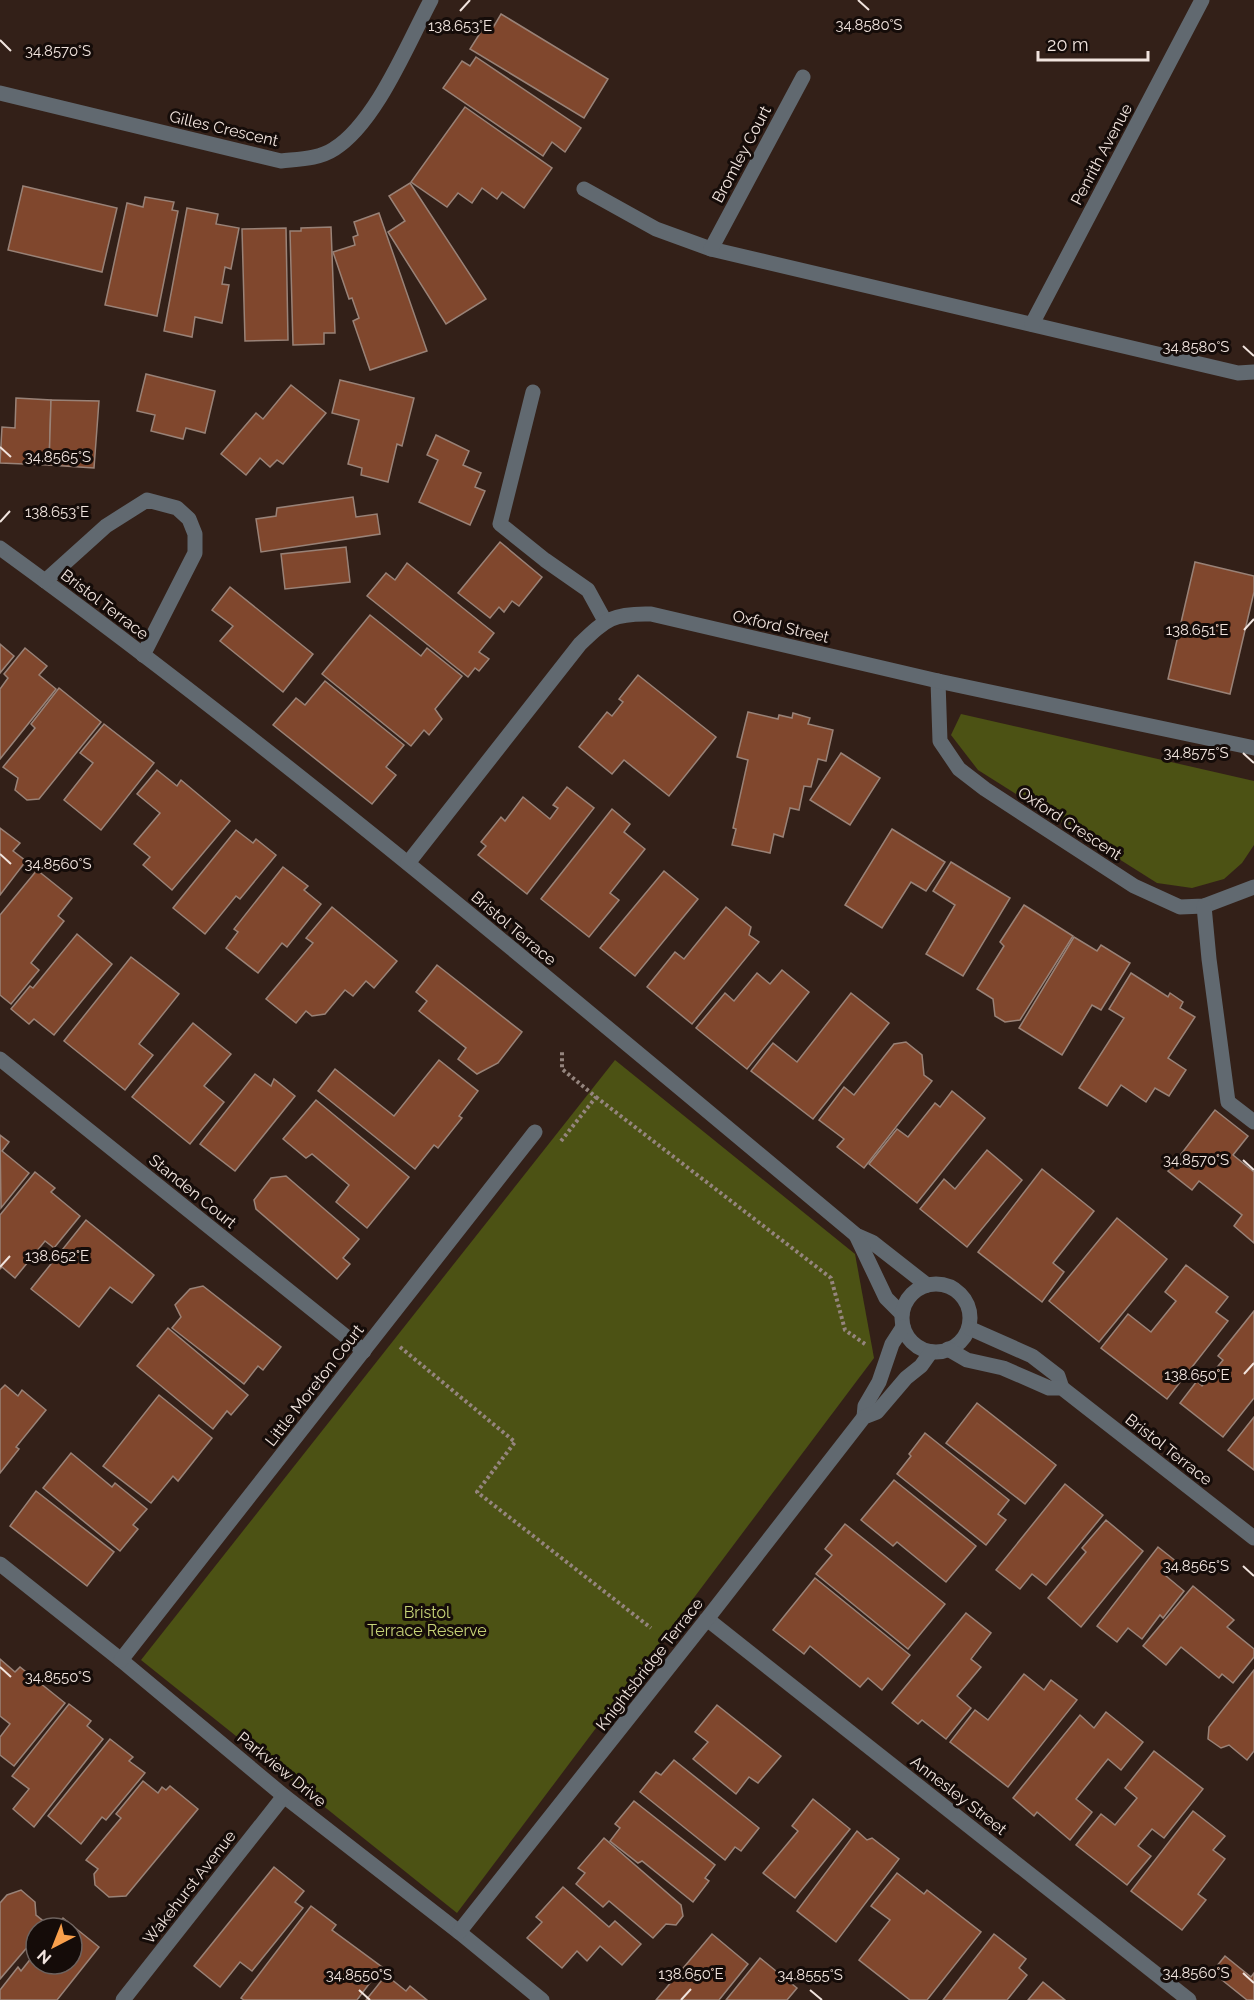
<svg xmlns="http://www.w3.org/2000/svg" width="1254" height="2000" viewBox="0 0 1254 2000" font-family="Raleway,sans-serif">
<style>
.green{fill:#4c5214}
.building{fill:#80472d;stroke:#998277;stroke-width:1.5}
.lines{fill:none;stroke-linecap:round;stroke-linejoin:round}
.path{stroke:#95857e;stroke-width:4;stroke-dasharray:3 3;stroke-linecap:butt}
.lane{stroke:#616970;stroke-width:15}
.street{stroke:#616970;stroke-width:15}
.ticks{fill:none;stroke:#f1e4de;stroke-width:2}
.labels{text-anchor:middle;stroke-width:6;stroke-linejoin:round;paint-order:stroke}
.street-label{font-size:16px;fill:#f1e4de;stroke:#150c09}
.park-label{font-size:16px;fill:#c8d478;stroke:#150c09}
.ticks-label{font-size:15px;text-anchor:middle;fill:#f1e4de;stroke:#150c09;stroke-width:6;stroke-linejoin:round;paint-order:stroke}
</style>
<rect width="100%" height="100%" fill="#332018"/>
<g class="green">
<path d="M961,714L1254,781V845L1242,863L1224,879L1192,888L1157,883L978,770L951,735Z"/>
<path d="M615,1060L855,1254L874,1358L457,1913L141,1660Z"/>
</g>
<g class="building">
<path d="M501,14L608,79L584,118L470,49L487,22L494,26Z"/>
<path d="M476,57L581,128L565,152L552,142L543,156L443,88L462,61L470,66Z"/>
<path d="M465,107L552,168L524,208L502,192L497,199L482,188L472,203L458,193L447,207L411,182Z"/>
<path d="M410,183L486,299L446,324L388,232L405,221L389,196Z"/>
<path d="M23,186L117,208L102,272L8,250Z"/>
<path d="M145,197L174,202L172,210L178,211L157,316L105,305L127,203L143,207Z"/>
<path d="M187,208L218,214L216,224L239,228L231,269L225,267L222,284L229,285L222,323L195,317L192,337L164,331Z"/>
<path d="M379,213L427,351L370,370L353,321L359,318L352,298L349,299L333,252L355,245L353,237L358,235L354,222Z"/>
<path d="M331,227L335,333H324V344L293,345L290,231H301V228Z"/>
<path d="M286,228L288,340L245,341L242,229Z"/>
<path d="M146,374L215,391L205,433L186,428L183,439L151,431L155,415L137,411Z"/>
<path d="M340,380L414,398L402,446L397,444L388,482L361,475L362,468L348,464L359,420L332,413Z"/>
<path d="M291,385L326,413L283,464L277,460L270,467L260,458L246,475L221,454L256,413L263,419Z"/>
<path d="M16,398L51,400L49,465L0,463L2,427L15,428Z"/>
<path d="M51,400L99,401L94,468L49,465Z"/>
<path d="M436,435L469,451L463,465L481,473L475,487L485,491L470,525L419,502L438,460L427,455Z"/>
<path d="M353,497L356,517L377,514L380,534L261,552L256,519L276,516L277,508Z"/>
<path d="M500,542L542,577L519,606L512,601L504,612L499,607L490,618L458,593Z"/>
<path d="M346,547L350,582L285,589L281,554Z"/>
<path d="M1195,562L1254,576V592L1230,694L1168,679Z"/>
<path d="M407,563L494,633L479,652L489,659L479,671L475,668L468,677L367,596L386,573L395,580Z"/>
<path d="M230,587L313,654L283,692L220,641L233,626L212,610Z"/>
<path d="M370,615L421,656L427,648L462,676L435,709L442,719L429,735L424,730L411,746L322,674Z"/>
<path d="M0,644L14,656L0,673Z"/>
<path d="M25,648L47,666L39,675L56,689L0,759V689L8,678L4,674Z"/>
<path d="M638,675L716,737L669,796L624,760L612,774L579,747L607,712L612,716L623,702L619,699Z"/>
<path d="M325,681L404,745L386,767L396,775L372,804L273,725L296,698L305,705Z"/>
<path d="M59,688L101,722L39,799L27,800L15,790L18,778L3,767L35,728L31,724Z"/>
<path d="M748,712L778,719L779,715L792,718L793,713L810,718L808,724L833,730L826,761L818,759L811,787L804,786L799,810L790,808L783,837L774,834L770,853L732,845L736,829L733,828L748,760L737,757Z"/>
<path d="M104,724L154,763L101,830L64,800L93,763L80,753Z"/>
<path d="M841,753L880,778L850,825L810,800Z"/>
<path d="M157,770L177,786L181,780L230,821L172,890L143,865L150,857L134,844L160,813L137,794Z"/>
<path d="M567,787L594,808L527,894L478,855L486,846L481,842L501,817L505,821L523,797L550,819L558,808L553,805Z"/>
<path d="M612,809L630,824L624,832L645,849L610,893L619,900L589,937L541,899Z"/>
<path d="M0,828L20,843L13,851L26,861L0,895Z"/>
<path d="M892,829L945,862L926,891L911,882L882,928L845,905Z"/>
<path d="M236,830L253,843L256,839L276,855L240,899L236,896L205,934L173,908Z"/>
<path d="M951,862L1010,898L963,976L926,954L955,905L933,891Z"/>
<path d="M283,867L308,886L304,890L321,904L287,947L282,943L258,973L226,948L238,932L234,929Z"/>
<path d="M37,870L72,898L58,916L64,921L31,963L39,970L11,1004L0,995V915Z"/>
<path d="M664,871L698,899L635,976L600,948Z"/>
<path d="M1024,905L1073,936L1020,1020L1005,1022L995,1016L993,999L977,989L1004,946L1000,942Z"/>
<path d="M332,907L397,961L374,988L366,981L353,996L345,990L325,1014L312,1016L306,1011L296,1023L266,999L313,943L306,938Z"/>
<path d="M726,907L751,927L749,935L759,942L692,1024L647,987L675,952L684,959Z"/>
<path d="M77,934L112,964L54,1035L34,1019L29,1024L11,1009L30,986L33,988Z"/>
<path d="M1074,937L1097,951L1101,945L1130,963L1101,1010L1092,1005L1062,1055L1019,1028Z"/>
<path d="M131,957L179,994L139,1044L153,1055L125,1090L64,1041Z"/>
<path d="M437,965L522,1032L498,1063L477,1074L458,1059L466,1048L419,1011L427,1001L416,992Z"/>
<path d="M782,970L809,992L747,1069L696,1028L725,993L734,1001L757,973L770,984Z"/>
<path d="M1131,973L1168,997L1170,993L1183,1002L1180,1008L1195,1017L1168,1058L1186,1070L1169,1096L1155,1088L1146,1102L1121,1085L1107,1106L1079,1088L1124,1018L1109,1009Z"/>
<path d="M851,993L889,1023L813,1119L751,1071L773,1043L797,1062Z"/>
<path d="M193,1023L231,1054L204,1086L224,1102L190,1144L132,1097Z"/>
<path d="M906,1042L922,1055L924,1075L932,1081L864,1168L837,1147L844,1139L819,1120L844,1087L854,1095L894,1044Z"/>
<path d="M439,1060L478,1091L459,1116L462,1118L438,1148L434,1145L415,1169L318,1091L335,1069L394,1116Z"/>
<path d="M255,1074L271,1086L274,1079L295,1096L235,1171L200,1144Z"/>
<path d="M952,1091L985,1118L917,1203L869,1164L897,1129L908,1137L935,1103L940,1107Z"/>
<path d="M316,1100L409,1177L367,1228L336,1202L349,1185L312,1154L306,1158L283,1139Z"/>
<path d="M1215,1110L1248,1136L1233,1155L1254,1172V1243L1234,1226L1242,1215L1199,1181L1192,1190L1168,1171Z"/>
<path d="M0,1135L9,1142L2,1151L29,1173L1,1208Z"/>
<path d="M987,1150L1022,1180L967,1247L920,1209L944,1179L955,1189Z"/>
<path d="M1042,1169L1094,1211L1053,1263L1064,1272L1042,1302L978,1252Z"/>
<path d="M35,1172L55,1188L51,1192L80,1216L54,1248L45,1241L15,1278L2,1267L0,1269V1215Z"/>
<path d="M286,1176L359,1239L343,1258L350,1264L337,1279L256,1209L254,1200L271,1178Z"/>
<path d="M1117,1218L1167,1259L1099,1342L1049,1301Z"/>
<path d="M86,1220L154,1275L132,1303L110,1287L79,1327L31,1289Z"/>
<path d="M1186,1265L1228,1297L1216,1312L1228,1321L1167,1399L1101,1348L1128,1314L1151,1332L1176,1301L1165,1292Z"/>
<path d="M203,1286L281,1347L263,1370L258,1366L244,1384L172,1328L181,1317L175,1305L190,1289Z"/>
<path d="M1254,1311V1398L1223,1437L1180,1403L1197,1381L1202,1386L1223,1360L1218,1356Z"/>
<path d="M168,1328L248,1395L231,1415L227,1411L213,1429L137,1366Z"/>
<path d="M5,1385L18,1396L22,1390L46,1410L16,1447L19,1449L0,1473V1390Z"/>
<path d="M159,1395L212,1438L178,1481L173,1476L151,1503L103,1466Z"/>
<path d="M977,1403L1056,1465L1025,1504L946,1443Z"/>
<path d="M1254,1417V1470L1228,1450Z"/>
<path d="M925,1433L1009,1500L998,1514L1006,1520L986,1545L897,1474L911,1456L909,1454Z"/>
<path d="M71,1453L112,1487L115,1483L147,1509L133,1525L138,1529L120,1551L43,1488Z"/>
<path d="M894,1480L976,1546L946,1582L897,1542L893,1546L861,1520Z"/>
<path d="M1065,1484L1103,1515L1046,1585L1032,1574L1020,1589L996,1570Z"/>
<path d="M36,1491L114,1552L87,1586L10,1526Z"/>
<path d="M1106,1520L1143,1551L1081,1627L1048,1598L1086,1552L1082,1548Z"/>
<path d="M845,1524L945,1604L908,1649L816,1574L832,1555L825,1549Z"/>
<path d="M1158,1547L1177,1562L1166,1576L1184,1591L1163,1618L1160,1615L1142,1639L1128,1628L1117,1642L1097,1626Z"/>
<path d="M815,1578L910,1655L882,1690L868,1678L860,1687L810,1646L804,1654L773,1630Z"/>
<path d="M1193,1586L1234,1620L1227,1627L1254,1649V1657L1233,1683L1222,1674L1219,1678L1181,1647L1166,1665L1143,1646Z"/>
<path d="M966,1613L991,1633L971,1659L981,1667L957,1696L971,1708L946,1739L922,1720L918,1724L892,1703Z"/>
<path d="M0,1659L15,1672L20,1667L65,1703L14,1766L0,1755V1737L10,1724L0,1716Z"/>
<path d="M1254,1670V1751L1247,1760L1229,1745L1221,1748L1208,1739L1209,1727Z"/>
<path d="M1024,1674L1044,1690L1051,1680L1077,1700L1008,1787L950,1742L975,1710L988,1720Z"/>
<path d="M69,1704L91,1721L87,1726L103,1739L34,1827L13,1809L29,1789L12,1776Z"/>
<path d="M717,1705L781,1756L758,1783L749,1777L736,1794L693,1759L708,1742L695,1732Z"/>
<path d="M1106,1712L1143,1742L1121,1770L1108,1759L1076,1799L1092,1812L1070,1840L1037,1812L1034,1816L1013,1798L1080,1715L1094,1728Z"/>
<path d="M110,1739L133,1757L129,1761L145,1773L106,1820L102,1817L81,1844L48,1816Z"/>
<path d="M1154,1751L1203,1789L1164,1838L1152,1829L1138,1846L1151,1856L1127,1885L1076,1845L1101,1814L1115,1825L1137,1798L1125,1788Z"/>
<path d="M674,1760L759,1828L741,1851L735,1847L725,1860L640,1792L656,1772L661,1775Z"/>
<path d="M143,1781L158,1793L162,1787L166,1790L170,1786L198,1809L126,1896L109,1897L95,1885L94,1874L98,1869L86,1860L121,1818L116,1814Z"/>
<path d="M813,1799L850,1829L795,1898L763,1873L798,1831L792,1826Z"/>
<path d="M634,1801L715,1865L705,1878L709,1881L693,1902L642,1861L638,1863L610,1841L620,1828L615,1824Z"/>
<path d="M1193,1811L1225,1836L1213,1850L1225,1859L1198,1894L1206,1900L1182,1930L1131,1891Z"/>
<path d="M857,1831L867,1840L872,1838L899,1859L836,1942L797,1911Z"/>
<path d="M604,1838L681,1905L683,1916L676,1925L666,1924L653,1938L609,1901L603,1907L576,1884L585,1873L578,1868Z"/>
<path d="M274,1867L304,1891L295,1902L303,1908L252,1971L240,1962L220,1987L194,1966Z"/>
<path d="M897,1873L924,1894L927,1890L981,1932L927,2000H910L859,1960L890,1920L871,1906Z"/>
<path d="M563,1887L609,1927L615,1921L641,1944L622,1965L600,1946L587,1961L577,1951L562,1968L527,1938L542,1922L536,1917Z"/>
<path d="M21,1890L35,1902L36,1915L47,1924L44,1928H36V1937L0,1979V1903L7,1895Z"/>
<path d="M311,1906L336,1925L332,1930L382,1967L357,2000H244L241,1998Z"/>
<path d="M63,1918L99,1947L57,2000H0V1990L18,1967L21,1971L36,1952V1964H72V1928H55Z"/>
<path d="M712,1934L748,1964L719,2000H656Z"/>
<path d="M994,1934L1026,1959L1019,1968L1027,1975L1007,2000H943Z"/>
<path d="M1225,1956L1251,1977L1254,1973V2000H1247L1212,1972Z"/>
<path d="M760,1958L797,1988L787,2000H726Z"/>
<path d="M386,1975L406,1991L410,1986L427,2000H366Z"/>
<path d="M1043,1982L1065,2000H1028Z"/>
</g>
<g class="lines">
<g class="path">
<path d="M596,1097L831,1278L845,1330L865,1344"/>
<path d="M561,1141L596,1097L562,1069V1052"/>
<path d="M400,1347L515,1442L477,1492L651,1628"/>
</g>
<g class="lane">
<path d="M533,392L500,524L545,560L588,590L605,621"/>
<path d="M938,681L940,741L959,769L985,789L1134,886L1180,907L1204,906L1254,887"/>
<path d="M1204,906L1209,959L1228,1102L1254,1122"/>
</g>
<g class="street">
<path d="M0,93L281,161C298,159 319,159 334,149C376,123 408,43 431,0"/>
<path d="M584,189L656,229L711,249L1238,373L1254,372"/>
<path d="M711,249L803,77"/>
<path d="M1032,324L1202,0"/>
<path d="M0,548C296,763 575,1001 856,1235L872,1242L927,1285"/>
<path d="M45,581L106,526L147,500L177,508L189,519L195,534V553L143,655"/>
<path d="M408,863L580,644C606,619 613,613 651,614L938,681L1254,748"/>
<path d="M0,1059L364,1351"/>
<path d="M856,1235L886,1298L902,1314"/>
<circle cx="936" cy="1318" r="34"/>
<path d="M969,1328L1032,1356L1058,1376L1062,1388"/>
<path d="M948,1349L967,1360L1003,1368L1049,1388H1062L1254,1538"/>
<path d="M864,1417L865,1406L879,1382L892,1344L903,1327"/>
<path d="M0,1564L121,1660L284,1796L459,1932L542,2000"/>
<path d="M707,1619L1189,2000"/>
<path d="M121,1660L535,1132"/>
<path d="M459,1932L707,1619L864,1417L877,1412L906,1378L921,1366L931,1352"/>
<path d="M123,2000L284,1796"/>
</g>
</g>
<path class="ticks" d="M858,0L869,10M460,11L470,0M0,40L11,51M1243,346L1254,356M0,447L11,457M0,522L10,511M1244,630L1254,619M1243,753L1254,763M0,854L11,864M1243,1160L1254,1170M0,1267L10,1256M1244,1374L1254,1363M1243,1566L1254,1576M0,1667L11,1677M1243,1973L1254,1983M359,1990L370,2000M810,1990L822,2000M681,2000L691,1989"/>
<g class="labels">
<g class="street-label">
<text transform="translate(224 128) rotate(13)" y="6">Gilles Crescent</text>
<text transform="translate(741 154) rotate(-62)" y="6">Bromley Court</text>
<text transform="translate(1101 154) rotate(-62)" y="6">Penrith Avenue</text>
<text transform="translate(105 604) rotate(37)" y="6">Bristol Terrace</text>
<text transform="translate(781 626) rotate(13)" y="6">Oxford Street</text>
<text transform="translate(1070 823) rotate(33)" y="6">Oxford Crescent</text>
<text transform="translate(514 928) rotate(40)" y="6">Bristol Terrace</text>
<text transform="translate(193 1191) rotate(39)" y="6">Standen Court</text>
<text transform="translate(314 1385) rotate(-52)" y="6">Little Moreton Court</text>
<text transform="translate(1169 1449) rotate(38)" y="6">Bristol Terrace</text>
<text transform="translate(649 1664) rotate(-52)" y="6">Knightsbridge Terrace</text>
<text transform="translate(282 1769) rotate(39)" y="6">Parkview Drive</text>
<text transform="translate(959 1795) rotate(38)" y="6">Annesley Street</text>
<text transform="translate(189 1887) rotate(-52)" y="6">Wakehurst Avenue</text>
</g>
<g class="park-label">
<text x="427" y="1618">Bristol<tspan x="427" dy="18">Terrace Reserve</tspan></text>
</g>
</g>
<g class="ticks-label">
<text x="869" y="30">34.8580°S</text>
<text x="460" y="31">138.653°E</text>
<text x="58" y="56">34.8570°S</text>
<text x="1196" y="352">34.8580°S</text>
<text x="58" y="462">34.8565°S</text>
<text x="57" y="517">138.653°E</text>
<text x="1197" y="635">138.651°E</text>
<text x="1196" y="758">34.8575°S</text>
<text x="58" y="869">34.8560°S</text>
<text x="1196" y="1165">34.8570°S</text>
<text x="57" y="1261">138.652°E</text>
<text x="1197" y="1380">138.650°E</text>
<text x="1196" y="1571">34.8565°S</text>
<text x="58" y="1682">34.8550°S</text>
<text x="1196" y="1978">34.8560°S</text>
<text x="691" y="1979">138.650°E</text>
<text x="359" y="1980">34.8550°S</text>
<text x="810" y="1980">34.8555°S</text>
</g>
<g transform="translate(54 1946) rotate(222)"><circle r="28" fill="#150c09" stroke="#6d625e" stroke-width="1.5"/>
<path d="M0-4.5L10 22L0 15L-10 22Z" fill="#f9a04c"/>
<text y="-9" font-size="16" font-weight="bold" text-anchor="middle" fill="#f1e4de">N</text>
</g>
<path d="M1038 51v9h110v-9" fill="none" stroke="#f1e4de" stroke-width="3"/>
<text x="1047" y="51" font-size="18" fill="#f1e4de" stroke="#150c09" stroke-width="4.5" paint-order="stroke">20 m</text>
</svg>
